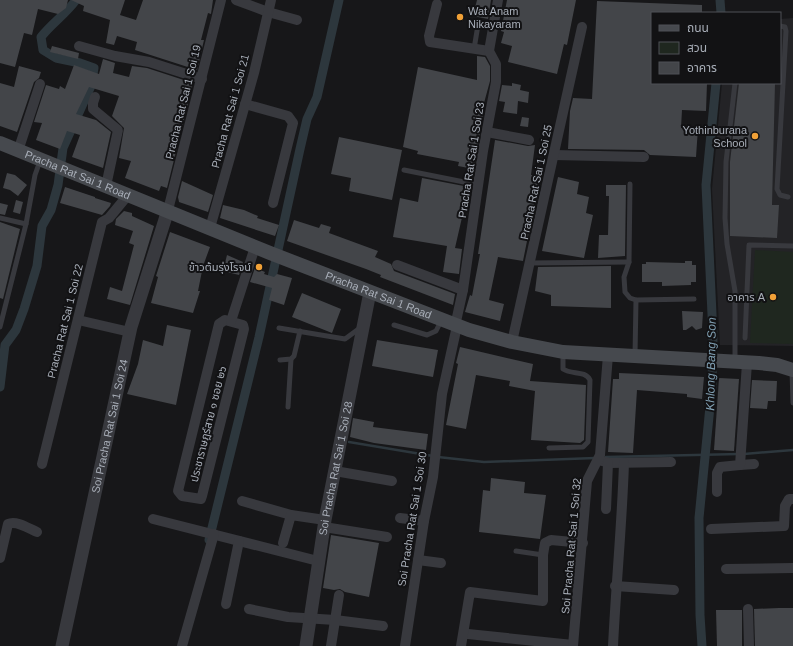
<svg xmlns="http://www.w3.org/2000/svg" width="793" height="646" viewBox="0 0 793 646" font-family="Helvetica,'Noto Sans Thai',sans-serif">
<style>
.built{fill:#232326}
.green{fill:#1f271f}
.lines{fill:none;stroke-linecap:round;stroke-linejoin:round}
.stream{stroke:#2d373d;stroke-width:2.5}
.canal{stroke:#2d373d;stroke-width:9}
.building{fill:#434549}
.service{stroke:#38393e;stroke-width:5}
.minor{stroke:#38393e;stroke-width:10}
.tertiary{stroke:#38393e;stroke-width:13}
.secondary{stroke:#46494e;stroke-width:14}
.poi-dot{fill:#f1a137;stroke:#121214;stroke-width:1.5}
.labels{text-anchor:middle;stroke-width:4;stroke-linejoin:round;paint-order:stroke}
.poi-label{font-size:11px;fill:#a9afb9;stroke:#121214;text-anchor:end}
.street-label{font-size:11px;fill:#a9afb9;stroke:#121214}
.water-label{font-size:12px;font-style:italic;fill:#81a0b3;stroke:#121214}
</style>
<rect width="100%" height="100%" fill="#171719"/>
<path class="built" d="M793,18V346L720,345L712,189L722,83H780V19Z"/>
<path class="green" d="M755,250L793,252V344L750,343Z"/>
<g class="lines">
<g class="stream">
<path d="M349,442L433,456"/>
<path d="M744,454L793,450"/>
<path d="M438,457L484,462L595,458"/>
<path d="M606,457L739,454"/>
</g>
<g class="canal">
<path d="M720,0L721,13"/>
<path d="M0,387L5,345L16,330L24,309L37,266L42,226L51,210L58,185L63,148L91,86L94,68L80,63L56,58L43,50L41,37C52,23 66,14 76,0"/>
<path d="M209,540L259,337L300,149L307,119L317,97L339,0"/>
<path d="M702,646L700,615L699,518L712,386L713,336L706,185L716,83"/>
</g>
</g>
<g class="building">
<path d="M0,0H68L66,8L58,14L38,9L32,35L24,33L15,67L0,63Z"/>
<path d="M71,0H125L120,15L136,20L143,0H213L211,14L208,13L201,40H204L197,70L135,50L137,42L117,36L114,45L106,43L110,20L83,11L84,6Z"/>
<path d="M477,0H491L488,19L473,16Z"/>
<path d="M507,0H576L567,45L564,44L557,74L508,62L512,46L501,43L504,32L501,31Z"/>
<path d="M597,1L702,5V13H652V83H707L706,111L682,110L681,128H698L696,157L650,155L644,150L568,149L570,111L573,98L592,99Z"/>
<path d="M52,46L79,53L78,59L50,52Z"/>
<path d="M477,56L485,57L490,66V81L481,114L483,115L474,169L458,166L459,162L417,154L418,151L403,147L418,67L477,80Z"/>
<path d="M103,59L115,63L113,73L129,77L132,66L147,68L193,83L167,188L161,186L159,191L125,178L131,161L119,158L124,128L112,116L119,96L89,87L76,114L96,120L111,132L103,168L72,157L80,135L67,131L60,149L36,140L42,123L34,122L46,85L59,89L60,86L65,89L74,65L99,74Z"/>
<path d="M19,66L41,72L39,78L34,82L17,132L0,126V83L14,87Z"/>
<path d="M512,83L521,85L520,90L529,92L528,103L518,101L517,114L503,112L505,102L499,101L502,85L512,86Z"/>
<path d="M739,83H775L772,205H779L777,238L730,236V162Z"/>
<path d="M522,117L529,118L528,127L520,126Z"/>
<path d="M339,137L402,150L392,200L349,191L351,178L331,174Z"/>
<path d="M495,140L528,146L535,145L531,175L540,176L523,261L498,257L489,300L504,304L500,321L465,312L470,295L472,296L480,254H478Z"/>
<path d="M7,173L15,175L27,185L18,196L10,190L3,188Z"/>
<path d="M558,177L579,182L577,194L589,197L586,213L593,215L584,258L542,251Z"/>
<path d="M422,178L469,187L455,248L462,249L459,274L443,272L447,246L393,237L400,198L418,202Z"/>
<path d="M182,181L213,195L208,212L179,202L178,197Z"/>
<path d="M606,185H626L625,256L598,258L599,235H608L609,196H606Z"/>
<path d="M65,187L95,197V198L111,203L110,206L102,215L60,203Z"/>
<path d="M16,200L23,202L20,214L13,212Z"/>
<path d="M0,203L8,205L5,215L0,214Z"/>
<path d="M223,205L244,210L258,216L257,218L279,225L275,236L220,218Z"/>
<path d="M124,211L132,213V216L154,226L130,305L107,299L110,287L122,291L134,245L129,243L133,231L115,225L116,219Z"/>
<path d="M294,220L319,228L321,224L331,227L329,233L378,251L375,257L391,264L394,271L455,294L453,305L380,277L381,275L366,269L287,241Z"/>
<path d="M0,222L20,229L3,299L0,298Z"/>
<path d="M170,232L210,247L203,266L198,291H200L193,313L151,303L158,277L156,276Z"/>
<path d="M227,255L243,262L239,275L223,271Z"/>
<path d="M685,261H692V265H696V282H691V285L662,286V282H642V264H646V262L685,263Z"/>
<path d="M256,265L261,267L260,270L265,272L264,274L274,277L277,274L292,278L284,305L269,300L272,288L250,282Z"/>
<path d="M611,266V308L551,306V295L535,291L538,267Z"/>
<path d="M302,293L341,309L332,333L292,317Z"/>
<path d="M682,311L703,312L702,328L696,330L692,326L686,330H683Z"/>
<path d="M167,325L191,330L176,405L127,394L138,364L143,340L163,346Z"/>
<path d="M377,340L438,350L433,377L372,366Z"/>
<path d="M460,347L533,364L530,381L586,385L584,440L580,443L531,440L535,391L509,386L510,381L476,375L466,429L446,425L458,364L456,363Z"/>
<path d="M619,373L704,377L702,399L687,397V394L637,390L633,453L608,452L613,379H619Z"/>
<path d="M719,378L739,379L734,451L714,450Z"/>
<path d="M752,380L777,381L776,401H768L767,409L750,408Z"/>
<path d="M353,418L374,422L373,427L428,434L426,450L374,443L350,437Z"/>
<path d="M491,478L525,482L524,493L546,495L540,539L479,532L483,490L490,491Z"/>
<path d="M331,535L379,543L369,597L345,592L340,589L334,590L323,588Z"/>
<path d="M779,608H793V646H755L754,609Z"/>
<path d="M716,610H742V646H717Z"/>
</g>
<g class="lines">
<g class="service">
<path d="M780,26L785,27L786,31L777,189L780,195L788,197"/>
<path d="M474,49L478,25"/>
<path d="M735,83L726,162L725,218L727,244L735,291V361"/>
<path d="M404,170L479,185"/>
<path d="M630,184L629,262L624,277L625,292L630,298L636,300"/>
<path d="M0,218L26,224L0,327"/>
<path d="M26,224L35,175L40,161"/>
<path d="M530,263L629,262"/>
<path d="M394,325L427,335L436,331L441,321"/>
<path d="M279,328L345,339L360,328"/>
<path d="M745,338L749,245L793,246"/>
<path d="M635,355L636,300L694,299"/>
<path d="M280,360L291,359L294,356L300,331"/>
<path d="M792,371L793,403"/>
<path d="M288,407L291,359"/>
<path d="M549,448L583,447L588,442L590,380C585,370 572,375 563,369V353"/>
<path d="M516,551L543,555"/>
</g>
<g class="minor">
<path d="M236,0L268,12L297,20"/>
<path d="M437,4L429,36L430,42L489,51"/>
<path d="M79,46L115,56L149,62L202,79"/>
<path d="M95,97L93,103V109L118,130L106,186"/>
<path d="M245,104L288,116L293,123L273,203"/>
<path d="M487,132L529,140"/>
<path d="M18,151L40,84"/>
<path d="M554,155L644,157"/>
<path d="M168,210L221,0"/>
<path d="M210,228L254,73L271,0"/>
<path d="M397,265L463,290"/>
<path d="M78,320L130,332"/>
<path d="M225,320L243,325L244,329L202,496L201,499L182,496L178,491L219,324Z"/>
<path d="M231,321L255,247"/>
<path d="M455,326L463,290L483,151L496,82V64L489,51L498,0"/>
<path d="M512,342L582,27"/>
<path d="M598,460L610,463L671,462"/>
<path d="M42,464L102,222L109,218L128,195"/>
<path d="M740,465L754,464"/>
<path d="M335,471L392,481"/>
<path d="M717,492V473L720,467L740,465L747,363"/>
<path d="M242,501L291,515"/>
<path d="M606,509L608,463"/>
<path d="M400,518L424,521"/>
<path d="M153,519L318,561"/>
<path d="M324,527L387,537"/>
<path d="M711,529L784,526L785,506L789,499H793"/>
<path d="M283,543L291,515L325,520"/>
<path d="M0,558L8,524C16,520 28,528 37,532"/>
<path d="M418,560L441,563"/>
<path d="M726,569L793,568"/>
<path d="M615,586L674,590"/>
<path d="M226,604L239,541"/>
<path d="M249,609L288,617L335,620L383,626"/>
<path d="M748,609L749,646"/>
<path d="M468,634L573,645"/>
<path d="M182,646L214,534"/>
<path d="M331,646L339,595"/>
<path d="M405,646L424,521L433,477L442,394L457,326"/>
<path d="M461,646L470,592L543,601V555L545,543L551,540L583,543"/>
<path d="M573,646L587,481L600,455L608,355"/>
<path d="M613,646C616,585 622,524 624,463"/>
</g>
<g class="tertiary">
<path id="s1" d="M62,646L131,327L168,210"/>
<path id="s2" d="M306,646L325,520L370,292"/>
</g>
<path class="secondary" id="s3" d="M0,143L270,253L469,330L512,342L563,352L759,363L777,365L793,370"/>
</g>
<g class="poi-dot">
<circle cx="460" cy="17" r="4"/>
<circle cx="755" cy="136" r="4"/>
<circle cx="259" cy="267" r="4"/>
<circle cx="773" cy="297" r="4"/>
</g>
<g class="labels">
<g class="poi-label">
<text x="468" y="15" text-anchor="start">Wat Anam<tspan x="468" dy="13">Nikayaram</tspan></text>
<text x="747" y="134">Yothinburana<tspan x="747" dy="13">School</tspan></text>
<text x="251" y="271">ข้าวต้มรุ่งโรจน์</text>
<text x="765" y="301">อาคาร A</text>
</g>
<g class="street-label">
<text transform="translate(183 102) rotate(-76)" y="4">Pracha Rat Sai 1 Soi 19</text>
<text transform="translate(230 111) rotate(-75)" y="4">Pracha Rat Sai 1 Soi 21</text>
<text transform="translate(471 160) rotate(-81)" y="4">Pracha Rat Sai 1 Soi 23</text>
<text dy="4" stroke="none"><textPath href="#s3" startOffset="84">Pracha Rat Sai 1 Road</textPath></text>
<text transform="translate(536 182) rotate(-78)" y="4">Pracha Rat Sai 1 Soi 25</text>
<text dy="4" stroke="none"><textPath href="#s3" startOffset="408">Pracha Rat Sai 1 Road</textPath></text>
<text transform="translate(65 321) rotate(-76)" y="4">Pracha Rat Sai 1 Soi 22</text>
<text transform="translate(208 424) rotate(-76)" y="4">ประชาราษฎร์สาย ๑ ซอย ๒๖</text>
<text dy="4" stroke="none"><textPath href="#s1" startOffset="225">Soi Pracha Rat Sai 1 Soi 24</textPath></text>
<text dy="4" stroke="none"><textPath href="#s2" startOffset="180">Soi Pracha Rat Sai 1 Soi 28</textPath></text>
<text transform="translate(412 519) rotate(-81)" y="4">Soi Pracha Rat Sai 1 Soi 30</text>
<text transform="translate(571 546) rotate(-85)" y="4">Soi Pracha Rat Sai 1 Soi 32</text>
</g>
<g class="water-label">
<text transform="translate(711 364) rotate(-89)" y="4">Khlong Bang Son</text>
</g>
</g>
<rect x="651" y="12" width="130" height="72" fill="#121214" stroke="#4e5156"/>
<rect x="659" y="25" width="20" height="6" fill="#46494e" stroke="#4e5156"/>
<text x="687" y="32" font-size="12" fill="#a9afb9">ถนน</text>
<rect x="659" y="42" width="20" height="12" fill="#1f271f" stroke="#4e5156"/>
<text x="687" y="52" font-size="12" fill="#a9afb9">สวน</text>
<rect x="659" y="62" width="20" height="12" fill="#434549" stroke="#4e5156"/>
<text x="687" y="72" font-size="12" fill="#a9afb9">อาคาร</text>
</svg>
